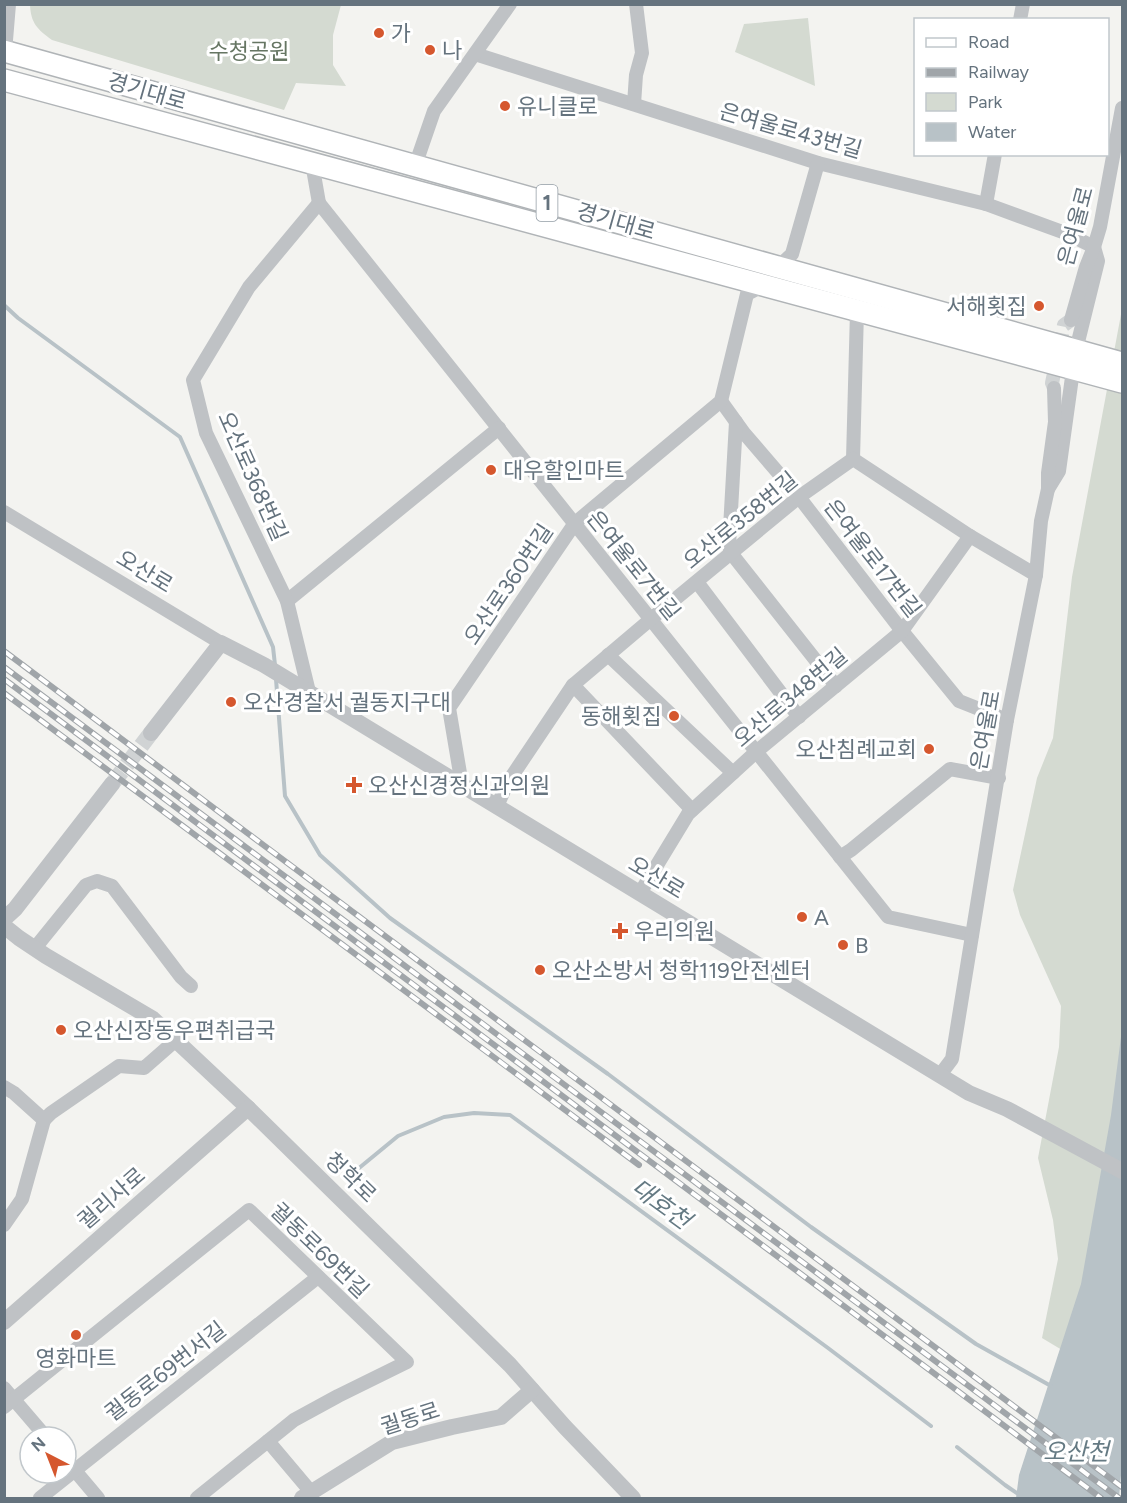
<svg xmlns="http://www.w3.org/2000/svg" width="1127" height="1503" viewBox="0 0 1127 1503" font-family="Figtree,'Noto Sans KR',sans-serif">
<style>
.green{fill:#d4dad1}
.water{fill:#b8c2c7}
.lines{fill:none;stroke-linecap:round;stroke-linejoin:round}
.stream{stroke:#b8c2c7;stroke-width:4}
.minor-tunnel{stroke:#d0d3d4;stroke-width:14;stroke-dasharray:14 7;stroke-linecap:butt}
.tertiary-tunnel{stroke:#d0d3d4;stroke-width:16;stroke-dasharray:16 8;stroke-linecap:butt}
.primary-casing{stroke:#b0b4b7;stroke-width:24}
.minor{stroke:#bfc2c5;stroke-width:14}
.tertiary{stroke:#bfc2c5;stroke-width:16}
.primary{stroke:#fff;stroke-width:21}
.rail-casing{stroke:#a0a5a9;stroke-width:6}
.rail{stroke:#fff;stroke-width:4;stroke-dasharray:11;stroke-linecap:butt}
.poi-dot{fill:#d5572e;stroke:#fff;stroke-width:2}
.labels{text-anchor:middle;stroke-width:6;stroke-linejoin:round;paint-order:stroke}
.shield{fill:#fff;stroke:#939da5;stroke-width:1.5}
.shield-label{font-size:21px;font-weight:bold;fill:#65737e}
.poi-label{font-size:22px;fill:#65737e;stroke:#fff;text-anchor:start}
.park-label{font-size:22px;fill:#667663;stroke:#fff}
.street-label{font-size:22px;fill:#65737e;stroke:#fff}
.water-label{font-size:24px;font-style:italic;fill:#657a83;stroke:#fff}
</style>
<rect width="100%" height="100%" fill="#f3f3f0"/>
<g class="green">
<path d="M30,5H341L333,35V65L346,86L296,83L284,110L52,40C37,29 31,23 30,5Z"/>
<path d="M808,18L815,86L735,52L744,24Z"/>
<path d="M1122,309V1386L1042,1338L1058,1259L1053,1220L1038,1158L1059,1047L1061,1006L1020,915L1013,890L1037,778L1053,738L1072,577Z"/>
</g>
<path class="water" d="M1122,1029V1464L1119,1498H1016L1019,1475L1081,1284L1111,1115Z"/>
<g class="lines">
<g class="stream">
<path d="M4,305L18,318L180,437L273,647L275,665"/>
<path d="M276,679L285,796L320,855L390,918L608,1074L811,1227L976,1344L1051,1386"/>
<path d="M353,1173L398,1136L444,1117L474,1113L510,1115L828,1348L931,1426"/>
<path d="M957,1447L1005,1485L1024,1498"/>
</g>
<path class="minor-tunnel" d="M1054,388L1052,383L1064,325L1071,320"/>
<path class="tertiary-tunnel" d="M112,784L151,733"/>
<g class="primary-casing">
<g id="primary">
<path d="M4,51L1122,363"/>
<path d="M4,80L1122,382"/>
</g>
</g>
<g class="minor">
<path d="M1020,20L1023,4"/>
<path d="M475,54L818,163L986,204L1068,234L1094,247L1098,261L1076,350"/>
<path d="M634,104L636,75L642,53L636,4"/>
<path d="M312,163L319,203L888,917L972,935"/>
<path d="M415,166L434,111L510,4"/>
<path d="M986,204L995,154"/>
<path d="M775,270L792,254L818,163"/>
<path d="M1071,320L1086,267L1094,247L1100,227L1122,108"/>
<path d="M721,401L744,433L799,497L902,631L959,701L1007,720"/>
<path d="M736,422L729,546L731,553L836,686"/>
<path d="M853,459L857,311"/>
<path d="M1048,489L1059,471L1073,370"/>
<path d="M4,512L221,643"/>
<path d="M697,582L799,717"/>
<path d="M287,601L499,428"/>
<path d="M608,655L733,773"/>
<path d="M573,685L692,810"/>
<path d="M309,692L287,601L206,433L193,380L249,287L319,203"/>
<path d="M462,785L449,708L575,523L721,401L747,294L764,285"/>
<path d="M497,806L508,782L573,685L651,619L799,497L853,459L970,536L1036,575"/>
<path d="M840,857L851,850L950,769L999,778"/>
<path d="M640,893L688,814L756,752L902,631L970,536"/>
<path d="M35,948L86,885L97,881L112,886L181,977L191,986"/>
<path d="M940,1075L952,1059L1007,720L1036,575L1041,521L1048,489V473L1055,422L1054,388"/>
<path d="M4,1087L14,1093L44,1120L22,1199L4,1225"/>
<path d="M44,1120L51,1113L119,1066L144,1068L176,1040"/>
<path d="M4,1388L46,1437"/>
<path d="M4,1407L249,1210L407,1362L338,1396L294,1420L197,1498"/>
<path d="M268,1441L311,1492"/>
<path d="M66,1460L98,1498"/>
<path d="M40,1498L318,1277"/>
</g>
<g class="tertiary">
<path d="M4,52L8,4"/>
<path d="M151,733L221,643L264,665L969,1093L1007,1109L1122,1171"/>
<path d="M4,919L15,909L112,784"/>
<path d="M4,926L19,938L46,956L153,1019L248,1108L510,1365L565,1427L633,1498"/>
<path d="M4,1322L248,1108"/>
<path d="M302,1498L392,1442L452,1427L501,1417L532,1390"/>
</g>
<use href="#primary" class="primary"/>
<g class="rail-casing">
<g id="rail">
<path d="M4,651L1122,1487"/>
<path d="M4,667L1119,1498"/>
<path d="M4,679L1101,1498"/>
<path d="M4,693L639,1165"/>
</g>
</g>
<use href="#rail" class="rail"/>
</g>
<g class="poi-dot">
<circle cx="379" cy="33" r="6"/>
<circle cx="430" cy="50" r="6"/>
<circle cx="505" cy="106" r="6"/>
<circle cx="1039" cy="306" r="6"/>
<circle cx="491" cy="470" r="6"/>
<circle cx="231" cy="702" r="6"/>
<circle cx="674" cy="716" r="6"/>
<circle cx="929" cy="749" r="6"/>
<path d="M351 776h6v6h6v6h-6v6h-6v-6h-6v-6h6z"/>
<circle cx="802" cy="917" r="6"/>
<path d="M617 922h6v6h6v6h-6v6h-6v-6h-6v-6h6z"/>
<circle cx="843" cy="945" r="6"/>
<circle cx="540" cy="970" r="6"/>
<circle cx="61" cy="1030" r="6"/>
<circle cx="76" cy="1335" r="6"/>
</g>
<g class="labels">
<rect class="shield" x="536.5" y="185" width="21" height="36" rx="4.5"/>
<g class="shield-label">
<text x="547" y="210">1</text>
</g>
<g class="poi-label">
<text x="391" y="41">가</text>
<text x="442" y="58">나</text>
<text x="517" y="114">유니클로</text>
<text x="1027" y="314" text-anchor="end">서해횟집</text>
<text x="503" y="478">대우할인마트</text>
<text x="243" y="710">오산경찰서 궐동지구대</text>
<text x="662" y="724" text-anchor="end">동해횟집</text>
<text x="917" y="757" text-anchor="end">오산침례교회</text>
<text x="368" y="793">오산신경정신과의원</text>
<text x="814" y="925">A</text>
<text x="634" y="939">우리의원</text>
<text x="855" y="953">B</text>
<text x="552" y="978">오산소방서 청학119안전센터</text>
<text x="73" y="1038">오산신장동우편취급국</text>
<text x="76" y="1366" text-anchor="middle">영화마트</text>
</g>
<g class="park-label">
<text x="249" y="59">수청공원</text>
</g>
<g class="street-label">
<text transform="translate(147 91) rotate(16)" y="8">경기대로</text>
<text transform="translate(791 130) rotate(16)" y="8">은여울로43번길</text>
<text transform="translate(616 221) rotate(16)" y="8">경기대로</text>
<text transform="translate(1075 226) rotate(-75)" y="8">은여울로</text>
<text transform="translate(253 476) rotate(66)" y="8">오산로368번길</text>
<text transform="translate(740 520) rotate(-39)" y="8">오산로358번길</text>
<text transform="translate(873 558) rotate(52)" y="8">은여울로17번길</text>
<text transform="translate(634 565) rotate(51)" y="8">은여울로7번길</text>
<text transform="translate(145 571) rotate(31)" y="8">오산로</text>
<text transform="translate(508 584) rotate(-56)" y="8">오산로360번길</text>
<text transform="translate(790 697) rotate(-40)" y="8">오산로348번길</text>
<text transform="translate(985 730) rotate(-80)" y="8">은여울로</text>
<text transform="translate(657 877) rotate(31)" y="8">오산로</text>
<text transform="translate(351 1177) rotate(44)" y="8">청학로</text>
<text transform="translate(111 1198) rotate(-41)" y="8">궐리사로</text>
<text transform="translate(320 1250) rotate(44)" y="8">궐동로69번길</text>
<text transform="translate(165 1371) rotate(-38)" y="8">궐동로69번서길</text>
<text transform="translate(410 1418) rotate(-18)" y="8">궐동로</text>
</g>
<g class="water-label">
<text transform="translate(661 1204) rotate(36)" y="8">대호천</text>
<text x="1076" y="1460">오산천</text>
</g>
</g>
<rect width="1127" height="1503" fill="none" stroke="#65737e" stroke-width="12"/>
<rect x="914" y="18" width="195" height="138" fill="#ffffff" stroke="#c1c7cb" stroke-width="1.5"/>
<rect x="926" y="38" width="30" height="9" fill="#ffffff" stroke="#c1c7cb" stroke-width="1.5"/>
<text x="968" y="48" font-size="18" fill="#65737e">Road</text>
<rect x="926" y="68" width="30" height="9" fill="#a0a5a9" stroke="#c1c7cb" stroke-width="1.5"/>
<text x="968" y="78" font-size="18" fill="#65737e">Railway</text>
<rect x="926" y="93" width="30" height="18" fill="#d4dad1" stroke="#c1c7cb" stroke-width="1.5"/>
<text x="968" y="108" font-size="18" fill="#65737e">Park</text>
<rect x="926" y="123" width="30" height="18" fill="#b8c2c7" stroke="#c1c7cb" stroke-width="1.5"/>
<text x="968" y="138" font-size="18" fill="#65737e">Water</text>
<g transform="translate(48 1455) rotate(318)"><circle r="28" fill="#ffffff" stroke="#c1c7cb" stroke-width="1.5"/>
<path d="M0-4.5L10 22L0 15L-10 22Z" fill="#d5572e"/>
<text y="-9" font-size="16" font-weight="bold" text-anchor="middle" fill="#65737e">N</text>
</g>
</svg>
